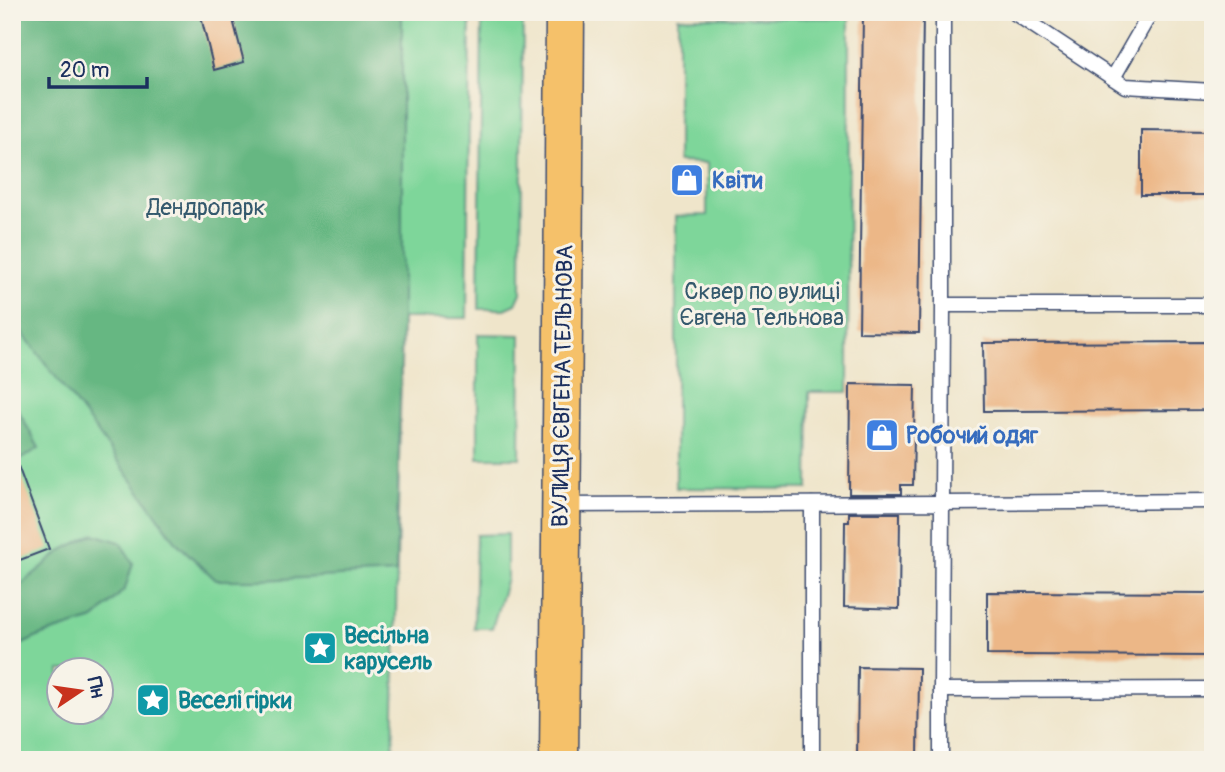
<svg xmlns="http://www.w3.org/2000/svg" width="1225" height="772" viewBox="0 0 1225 772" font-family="Pangolin,sans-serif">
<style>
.green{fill:#7ed69a;stroke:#4c827c;stroke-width:2;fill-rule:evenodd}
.forest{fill:#66b782;stroke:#407370;stroke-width:2}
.building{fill:#ecb787}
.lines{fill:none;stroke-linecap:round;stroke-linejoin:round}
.lane-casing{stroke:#3b4a6e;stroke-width:17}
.primary-casing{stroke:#3b4a6e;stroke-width:41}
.lane{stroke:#fff;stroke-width:14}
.primary{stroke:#f5c16b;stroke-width:38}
.labels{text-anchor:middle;stroke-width:6;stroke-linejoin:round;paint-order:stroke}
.shop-label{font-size:23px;font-weight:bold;fill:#366cbe;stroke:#f7f3e8;text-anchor:start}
.park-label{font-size:23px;fill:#34596d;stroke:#f7f3e8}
.street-label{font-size:23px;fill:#1b2f5e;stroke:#f7f3e8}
.culture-label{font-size:23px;font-weight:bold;fill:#0d838f;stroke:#f7f3e8;text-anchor:start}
</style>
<rect width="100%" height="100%" fill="#f7f3e8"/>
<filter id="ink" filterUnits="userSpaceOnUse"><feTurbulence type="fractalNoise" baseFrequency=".0143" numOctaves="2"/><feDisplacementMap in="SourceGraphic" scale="14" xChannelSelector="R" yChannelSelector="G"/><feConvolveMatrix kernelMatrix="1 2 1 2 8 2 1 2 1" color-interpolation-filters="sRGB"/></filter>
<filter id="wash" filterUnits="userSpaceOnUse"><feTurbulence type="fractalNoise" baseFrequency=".00686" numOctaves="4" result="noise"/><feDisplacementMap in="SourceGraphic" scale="28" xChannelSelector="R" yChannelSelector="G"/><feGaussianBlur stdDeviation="1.57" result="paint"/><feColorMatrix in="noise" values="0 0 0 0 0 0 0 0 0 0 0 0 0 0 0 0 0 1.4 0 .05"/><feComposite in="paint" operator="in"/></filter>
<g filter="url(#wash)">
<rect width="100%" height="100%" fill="#efe5ca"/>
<g class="green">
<path d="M12,12H470L467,318H402L393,760H12ZM60,670H102V712H60Z"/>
<path d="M482,12H523L521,293L516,304L505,309H479Z"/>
<path d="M678,17L849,18L848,392H809L808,489L676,488V216L707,215V163L678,162Z"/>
<path d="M478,334L521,335L520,458H478Z"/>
<path d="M507,534V579L492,628H474L476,535Z"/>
</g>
<g class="forest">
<path d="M12,12H402V317L396,573L263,580H216L177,543L95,429L12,319Z"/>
<path d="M12,403L18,410L39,448L12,465Z"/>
<path d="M94,534L120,542L133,563L125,589L94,619L42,635L12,649V589L19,586L64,549Z"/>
</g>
<g id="blocks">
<g class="building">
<path d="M217,12H231L244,62L214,70L201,17Z"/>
<path d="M863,12H923L919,333L859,332Z"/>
<path d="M1141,130L1213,131V195H1141Z"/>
<path d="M1213,342V410L984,411L983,343Z"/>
<path d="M850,384L915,385L913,485H901V494H849Z"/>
<path d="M12,458H15L49,549L12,563Z"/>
<path d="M849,513H900L899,609L844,607L845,522H849Z"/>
<path d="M987,592L1213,593V656L987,655Z"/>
<path d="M858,667L919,668L918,760H857Z"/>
</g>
</g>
</g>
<g filter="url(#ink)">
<use href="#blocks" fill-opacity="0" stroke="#3b4a6e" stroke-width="2"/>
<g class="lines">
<g class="lane-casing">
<g id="lane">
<path d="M1013,12L1125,86L1213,91"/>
<path d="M1113,78L1151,12"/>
<path d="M943,305V12"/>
<path d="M1213,305H943L942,503L1213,501"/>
<path d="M812,504V760"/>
<path d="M562,505L942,503L941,690L1213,689"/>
<path d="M941,760V690"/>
</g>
</g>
<g class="primary-casing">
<path id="primary" d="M559,760L563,320L565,12"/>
</g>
<use href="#lane" class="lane"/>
<use href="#primary" class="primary"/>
</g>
</g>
<defs>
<g id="shop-square" transform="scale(1.75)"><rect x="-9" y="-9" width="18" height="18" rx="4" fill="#3f7fe0" stroke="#f7f3e8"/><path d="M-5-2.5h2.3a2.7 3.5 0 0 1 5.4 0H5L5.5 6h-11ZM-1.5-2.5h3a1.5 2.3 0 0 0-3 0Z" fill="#fff"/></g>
<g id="sight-square" transform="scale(1.75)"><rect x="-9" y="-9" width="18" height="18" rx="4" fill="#0f9aa8" stroke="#f7f3e8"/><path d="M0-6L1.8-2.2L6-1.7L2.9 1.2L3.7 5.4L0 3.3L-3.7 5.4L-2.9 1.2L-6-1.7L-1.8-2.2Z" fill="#fff"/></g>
</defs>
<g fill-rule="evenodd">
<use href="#shop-square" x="687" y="180"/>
<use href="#shop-square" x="882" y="435"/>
<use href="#sight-square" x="320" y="648"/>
<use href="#sight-square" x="153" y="700"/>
</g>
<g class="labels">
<g class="shop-label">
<text x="712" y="188">Квіти</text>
<text x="906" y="443">Робочий одяг</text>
</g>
<g class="park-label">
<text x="206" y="215">Дендропарк</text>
<text x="762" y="299">Сквер по вулиці<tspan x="762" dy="26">Євгена Тельнова</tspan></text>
</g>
<g class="street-label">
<text transform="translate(562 386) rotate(-89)" y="8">ВУЛИЦЯ ЄВГЕНА ТЕЛЬНОВА</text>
</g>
<g class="culture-label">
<text x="344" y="643">Весільна<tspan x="344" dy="26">карусель</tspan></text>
<text x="178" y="708">Веселі гірки</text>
</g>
</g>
<rect width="1225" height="772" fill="none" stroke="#f7f3e8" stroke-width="42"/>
<g transform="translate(80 691) rotate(77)"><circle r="33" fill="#f7f3e8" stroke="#9fa5b1" stroke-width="2"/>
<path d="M0-5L12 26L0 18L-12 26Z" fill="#c8321e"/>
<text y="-10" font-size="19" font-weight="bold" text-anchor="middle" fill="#1b2f5e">Пн</text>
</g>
<path d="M49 77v10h98v-10" fill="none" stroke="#1b2f5e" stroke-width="3.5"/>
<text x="60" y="77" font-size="21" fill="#1b2f5e" stroke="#f7f3e8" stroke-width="5" paint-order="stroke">20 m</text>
</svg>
